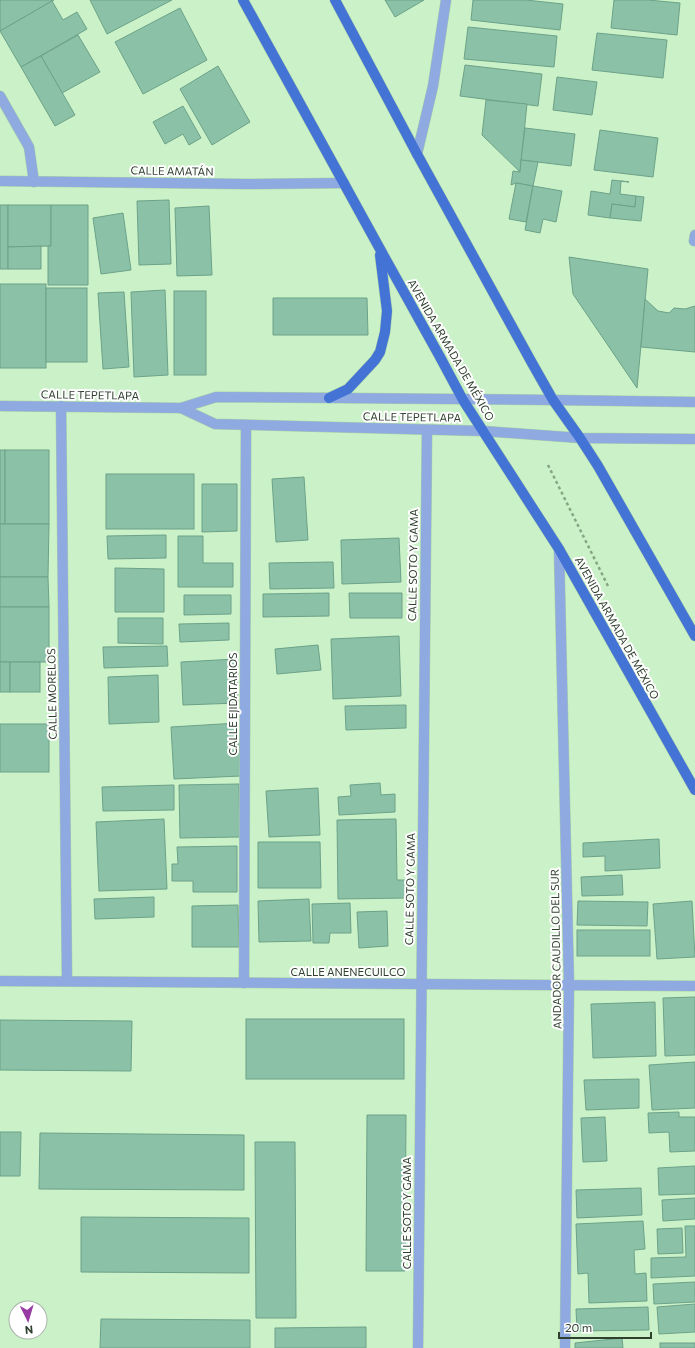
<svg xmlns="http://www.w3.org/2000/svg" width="695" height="1348" viewBox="0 0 695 1348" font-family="Commissioner,sans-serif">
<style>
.building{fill:#8bc2a7;stroke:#6ca288}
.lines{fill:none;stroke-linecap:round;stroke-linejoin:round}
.minor-casing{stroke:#abcea9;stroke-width:11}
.tertiary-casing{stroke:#abcea9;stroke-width:11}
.primary-casing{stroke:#abcea9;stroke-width:11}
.path{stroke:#87a485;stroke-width:2.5;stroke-dasharray:3 3;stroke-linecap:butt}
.minor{stroke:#8eaae0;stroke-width:10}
.tertiary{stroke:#8eaae0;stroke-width:10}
.primary{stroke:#4473d6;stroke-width:10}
.labels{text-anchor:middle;stroke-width:4;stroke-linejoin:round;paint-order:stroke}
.street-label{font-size:11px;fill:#30402f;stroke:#fff}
</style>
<rect width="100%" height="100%" fill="#caf1c7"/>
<g class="building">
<path d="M0,0H54L0,31Z"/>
<path d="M90,0H172L107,34Z"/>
<path d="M385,0H424L395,17Z"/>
<path d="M473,0H526L563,4L560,30L471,20Z"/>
<path d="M614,0H648L680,3L677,35L611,28Z"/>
<path d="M52,1L63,20L77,12L87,29L21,67L0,31Z"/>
<path d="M180,8L207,60L143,94L115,42Z"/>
<path d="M468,27L557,36L554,67L464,59Z"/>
<path d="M597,33L667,40L663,78L592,70Z"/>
<path d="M78,35L100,72L62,93L41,56Z"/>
<path d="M41,56L75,115L55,126L21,67Z"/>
<path d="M465,65L542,74L538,106L460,96Z"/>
<path d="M218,66L250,122L212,145L180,89Z"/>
<path d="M557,77L597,82L592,115L553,110Z"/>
<path d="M486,100L527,104L520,172L482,135Z"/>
<path d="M183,106L201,138L189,145L183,134L165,144L153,122Z"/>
<path d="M525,128L575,134L571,166L521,160Z"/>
<path d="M600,130L658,138L653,177L594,170Z"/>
<path d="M521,160L538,162L533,186L516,183L511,185L513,171L520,172Z"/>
<path d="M612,180L629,182L621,181L620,194L636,196L635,207L612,204L610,218L588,215L591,191L610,194Z"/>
<path d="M516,183L533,186L526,222L509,219Z"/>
<path d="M533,186L562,191L556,222L543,219L540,233L525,230Z"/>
<path d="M636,196L644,197L641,221L610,218L612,204L635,207Z"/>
<path d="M169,200L171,264L139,265L137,201Z"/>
<rect x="0" y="205" width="8" height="64"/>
<path d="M8,205H51V246L8,247Z"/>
<path d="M51,205H88V285H48V246H51Z"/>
<path d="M209,206L212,275L177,276L175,208Z"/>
<path d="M123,213L131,270L101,274L93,218Z"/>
<path d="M41,246V269H8V247Z"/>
<path d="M569,257L648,269L637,388L573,294Z"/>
<rect x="0" y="284" width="46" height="84"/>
<rect x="46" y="288" width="41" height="74"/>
<path d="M165,290L168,375L134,377L131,292Z"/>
<rect x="174" y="291" width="32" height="84"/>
<path d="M124,292L129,367L103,369L98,293Z"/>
<path d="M273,298H367L368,335H273Z"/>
<path d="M645,299L658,311L669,313L674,308L685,309L695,306V352L641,347Z"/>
<rect x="0" y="450" width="5" height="74"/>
<rect x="5" y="450" width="44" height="74"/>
<rect x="106" y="474" width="88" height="55"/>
<path d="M304,477L308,540L276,542L272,479Z"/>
<path d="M202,484H237V531L202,532Z"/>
<path d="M0,524H49L48,577H0Z"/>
<path d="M166,535V558L108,559L107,536Z"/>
<path d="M178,536H203V563H233V587H178Z"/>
<path d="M399,538L401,582L342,584L341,540Z"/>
<path d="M333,562L334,588L270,589L269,563Z"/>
<path d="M115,568L164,569V612H115Z"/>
<path d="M0,577H48L49,607H0Z"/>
<path d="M329,593V616L263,617V594Z"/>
<path d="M349,593H402V618H350Z"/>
<path d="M184,595H231V614L184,615Z"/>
<rect x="0" y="607" width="49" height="55"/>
<path d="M118,618H163V644L118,643Z"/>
<path d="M229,623V640L180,642L179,624Z"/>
<path d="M399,636L401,696L333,699L331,639Z"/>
<path d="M318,645L321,670L277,674L275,649Z"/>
<path d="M167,646L168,666L104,668L103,647Z"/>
<path d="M236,659L238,703L183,705L181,662Z"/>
<rect x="0" y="662" width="10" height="30"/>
<rect x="10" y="662" width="30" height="30"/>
<path d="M158,675L159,722L109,724L108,677Z"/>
<path d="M406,705V728L346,730L345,706Z"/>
<path d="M238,723L241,776L174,779L171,727Z"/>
<rect x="0" y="724" width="49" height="48"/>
<path d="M380,783L381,795L395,794V812L339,815L338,797L351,796L350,785Z"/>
<path d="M239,784L240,837L180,838L179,785Z"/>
<path d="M174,785V810L103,811L102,787Z"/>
<path d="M318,788L320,835L269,837L266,791Z"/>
<path d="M164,819L167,889L99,891L96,822Z"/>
<path d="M396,819L397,880H407V898L338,899L337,820Z"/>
<path d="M659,839L660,868L605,871V856L583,857V843Z"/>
<path d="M258,842H320L321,888H258Z"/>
<path d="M237,846V892H193V881H172V864H178L177,847Z"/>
<path d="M622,875L623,895L582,896L581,877Z"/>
<path d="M154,897V917L95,919L94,899Z"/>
<path d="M309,899L311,941L259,942L258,901Z"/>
<path d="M578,901L648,902L647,926L577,925Z"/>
<path d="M692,901L695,957L657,959L653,904Z"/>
<path d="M350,903L351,933H330L329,943H313L312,904Z"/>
<path d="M238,905L239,947H192V906Z"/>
<path d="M387,911L388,946L359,948L357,912Z"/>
<rect x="577" y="930" width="73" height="26"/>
<path d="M695,997V1055L665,1056L663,998Z"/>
<path d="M655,1002L656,1056L593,1058L591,1004Z"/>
<rect x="246" y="1019" width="158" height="60"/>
<path d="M0,1020L132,1021L131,1071L0,1070Z"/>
<path d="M695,1062V1108L652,1110L649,1065Z"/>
<path d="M639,1079V1108L586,1110L584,1080Z"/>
<path d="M679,1112V1117H695V1151L670,1152L669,1132L649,1133L648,1113Z"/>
<path d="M367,1115H406L405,1271H366Z"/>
<path d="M605,1117L607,1161L583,1162L581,1118Z"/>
<path d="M0,1132H21L20,1176H0Z"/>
<path d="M40,1133L244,1135V1190L39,1189Z"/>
<path d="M255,1142H295L296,1318H256Z"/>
<path d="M695,1166V1194L659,1195L658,1168Z"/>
<path d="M641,1188L642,1215L577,1218L576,1190Z"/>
<path d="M695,1198V1219L663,1221L662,1200Z"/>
<path d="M81,1217L249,1218V1273L81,1272Z"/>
<path d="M643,1221L645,1249L634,1250L635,1274L646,1273L647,1301L589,1303L588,1273L578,1274L576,1224Z"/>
<path d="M685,1226H695V1276L651,1278V1258L686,1257Z"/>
<path d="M682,1228L683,1253L658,1254L657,1229Z"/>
<path d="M695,1282V1302L654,1304L653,1284Z"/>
<path d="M695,1304V1332L659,1334L657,1307Z"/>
<path d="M648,1307L649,1330L577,1331L576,1309Z"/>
<path d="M101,1319L250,1320V1348H100Z"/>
<path d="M366,1327V1348H275V1328Z"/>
<path d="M622,1338L623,1348H575V1343Z"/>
<rect x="660" y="1343" width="35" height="5"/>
</g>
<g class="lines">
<g class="minor-casing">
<g id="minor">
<path d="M0,96L29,147L34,182"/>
<path d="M417,154L433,86L446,0"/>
<path d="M0,181L244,184L344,183"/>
<path d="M694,241L695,235"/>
<path d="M61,406L67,981"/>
<path d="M559,549L569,985L565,1348"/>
<path d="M0,981L695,986"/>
<path d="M244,983L246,425"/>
<path d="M418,1348L427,430"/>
</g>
</g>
<g class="tertiary-casing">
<g id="tertiary">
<path d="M0,406L181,408L216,397L553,400L695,402"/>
<path d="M181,408L215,424L483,431L580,438L695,439"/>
</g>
</g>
<g class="primary-casing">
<g id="primary">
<path d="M243,0L380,249L440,357L463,400L559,549L695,790"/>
<path d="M335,0L417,154L532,363L553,400L580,438L598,466L695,636"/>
<path d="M329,398L348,389L375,360L380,352L385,332L387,311L380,255"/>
</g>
</g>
<path class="path" d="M548,465L608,586"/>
<use href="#minor" class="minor"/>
<use href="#tertiary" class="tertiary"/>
<use href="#primary" class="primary"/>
</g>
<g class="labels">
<g class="street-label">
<text transform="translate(172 171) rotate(1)" y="4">CALLE AMATÁN</text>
<text transform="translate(451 350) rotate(60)" y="4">AVENIDA ARMADA DE MÉXICO</text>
<text transform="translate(90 395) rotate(1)" y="4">CALLE TEPETLAPA</text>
<text transform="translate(412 417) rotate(1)" y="4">CALLE TEPETLAPA</text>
<text transform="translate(413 565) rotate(-89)" y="4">CALLE SOTO Y GAMA</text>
<text transform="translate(617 628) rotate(61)" y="4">AVENIDA ARMADA DE MÉXICO</text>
<text transform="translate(52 694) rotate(-91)" y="4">CALLE MORELOS</text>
<text transform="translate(233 704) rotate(-90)" y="4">CALLE EJIDATARIOS</text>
<text transform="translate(410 889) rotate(-89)" y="4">CALLE SOTO Y GAMA</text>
<text transform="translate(556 949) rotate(-91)" y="4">ANDADOR CAUDILLO DEL SUR</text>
<text x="348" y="976">CALLE ANENECUILCO</text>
<text transform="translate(407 1213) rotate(-90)" y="4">CALLE SOTO Y GAMA</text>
</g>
</g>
<g transform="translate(28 1320) rotate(175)"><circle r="19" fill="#ffffff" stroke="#acb3ac"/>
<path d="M0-3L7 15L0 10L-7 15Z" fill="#983aa3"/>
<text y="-6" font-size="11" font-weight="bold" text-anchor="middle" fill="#30402f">N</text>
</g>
<path d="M559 1332v6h92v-6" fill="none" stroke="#30402f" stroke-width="2"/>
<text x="565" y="1332" font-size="12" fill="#30402f" stroke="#ffffff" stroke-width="3" paint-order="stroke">20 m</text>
</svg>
